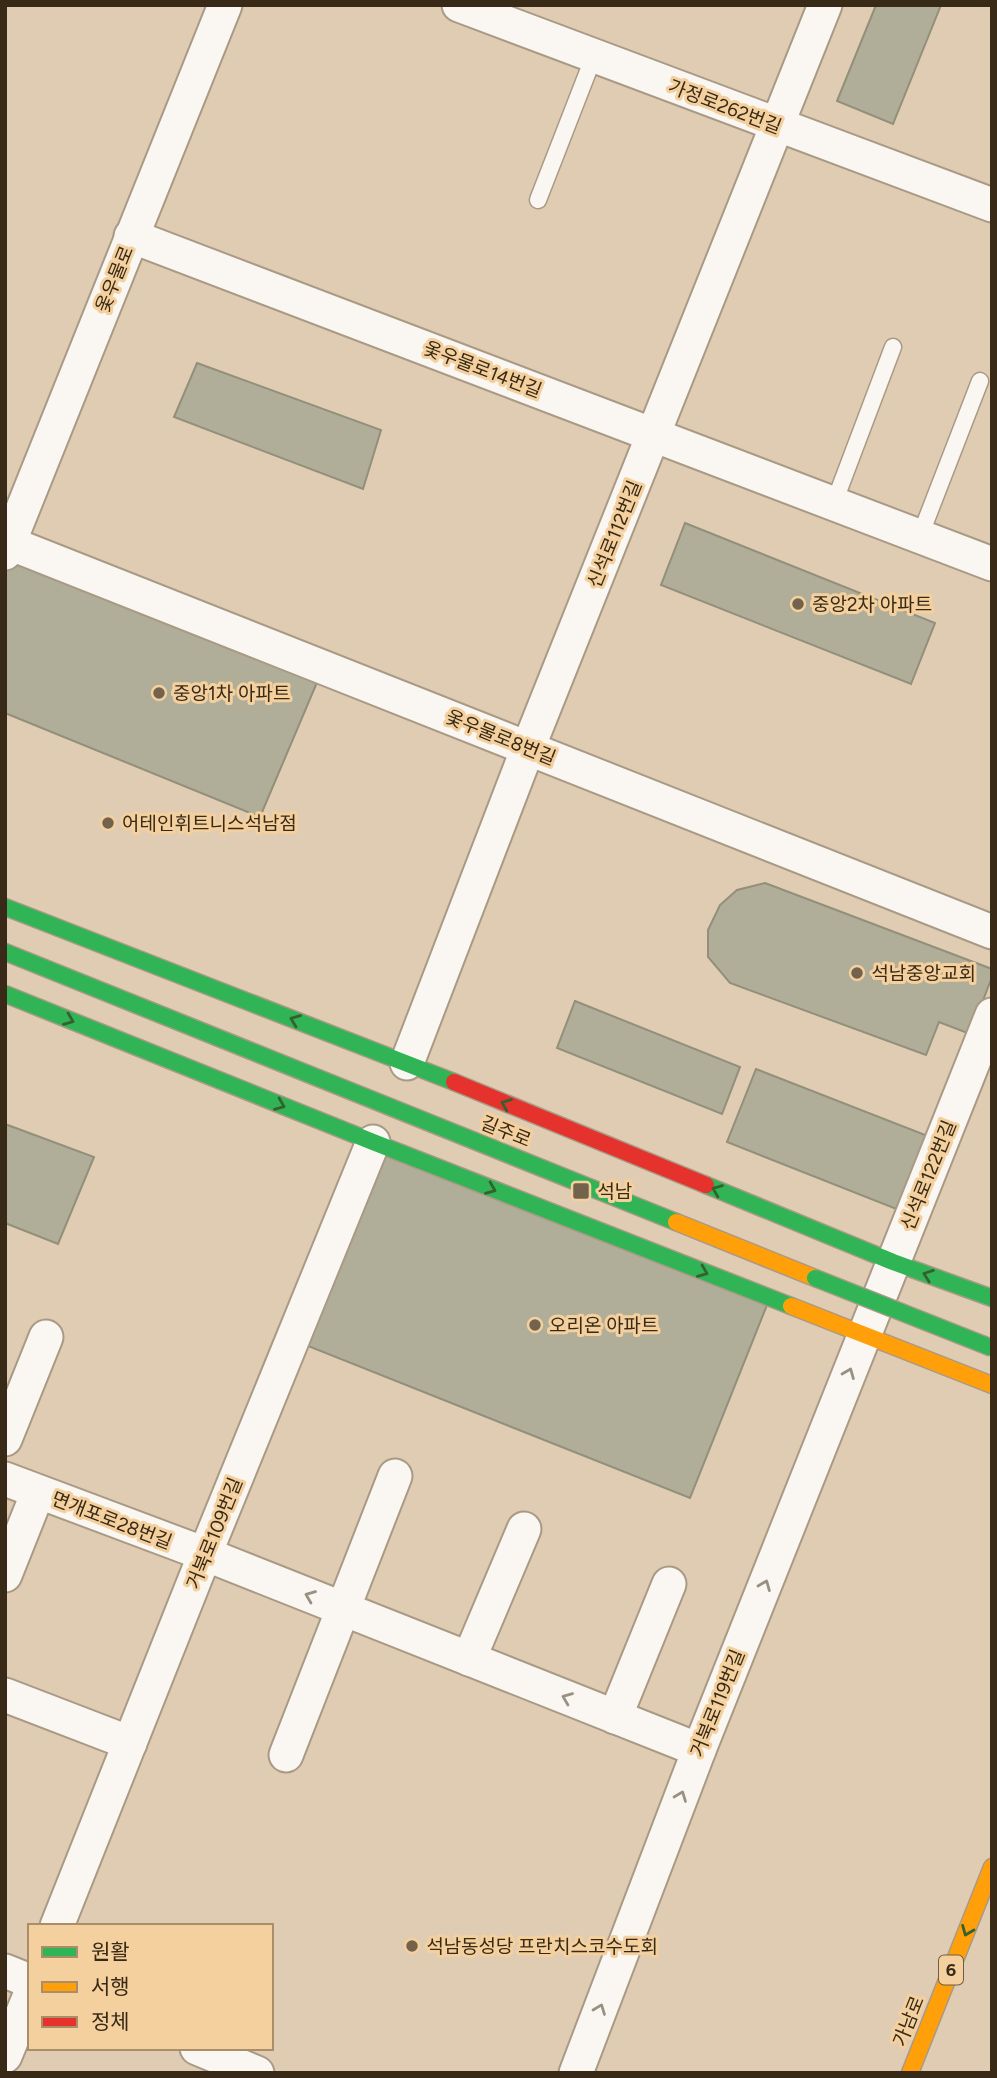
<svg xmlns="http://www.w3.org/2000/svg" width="997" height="2078" viewBox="0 0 997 2078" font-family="Figtree,'Noto Sans KR',sans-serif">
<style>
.building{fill:#b0ad98;stroke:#928f7a;stroke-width:2}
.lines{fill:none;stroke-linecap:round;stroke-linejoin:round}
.lane-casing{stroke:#a99a85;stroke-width:19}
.street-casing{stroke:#a99a85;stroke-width:37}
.fast-casing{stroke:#a99a85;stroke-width:19}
.slow-casing{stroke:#a99a85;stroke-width:19}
.jam-casing{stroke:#a99a85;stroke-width:19}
.lane{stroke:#faf7f3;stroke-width:16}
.street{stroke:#faf7f3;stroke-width:33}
.fast{stroke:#30b455;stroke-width:16}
.slow{stroke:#ff9f0a;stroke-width:16}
.jam{stroke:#e5322d;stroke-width:16}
.fast-bridge-casing{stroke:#a99a85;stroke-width:19;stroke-linecap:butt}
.fast-bridge{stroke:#30b455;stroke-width:16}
.oneway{stroke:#35612f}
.oneway2{stroke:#999084}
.poi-dot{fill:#73634d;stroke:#f4d09e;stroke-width:2.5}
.labels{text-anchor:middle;stroke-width:6;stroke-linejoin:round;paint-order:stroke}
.shield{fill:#f4d09e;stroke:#705c3f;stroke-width:2}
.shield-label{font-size:18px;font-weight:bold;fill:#382a16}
.street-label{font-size:19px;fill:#382a16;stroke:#f4d09e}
.poi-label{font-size:19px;fill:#382a16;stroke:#f4d09e;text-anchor:start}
</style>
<rect width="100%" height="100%" fill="#e0ccb2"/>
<g class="building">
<path d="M876,5H941L893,124L837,101Z"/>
<path d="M197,363L381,430L363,489L174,417Z"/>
<path d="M685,523L935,623L911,684L661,585Z"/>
<path d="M11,551L321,673L260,817L5,713V567Z"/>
<path d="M765,883L992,969V977L970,1034L939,1022L926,1055L730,983L708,957V930L720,905L737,890Z"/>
<path d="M575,1001L740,1067L722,1114L557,1048Z"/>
<path d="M756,1069L933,1138L904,1212L727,1142Z"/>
<path d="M5,1124L94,1157L58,1244L5,1223Z"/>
<path d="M381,1151L767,1305L690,1498L303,1344Z"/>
</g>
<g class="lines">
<g class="lane-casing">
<g id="lane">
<path d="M538,200L594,56"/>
<path d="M834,503L893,347"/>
<path d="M920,536L980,381"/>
</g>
</g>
<g class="street-casing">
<g id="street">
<path d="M459,5L992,205"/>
<path d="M131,236L992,564"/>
<path d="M9,543L992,932"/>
<path d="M5,553L225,5"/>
<path d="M407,1063L528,748L825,5"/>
<path d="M5,1439L46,1337"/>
<path d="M5,1479L205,1554L699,1750"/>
<path d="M5,1575L38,1492"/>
<path d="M469,1659L524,1529"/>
<path d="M5,1695L130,1743"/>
<path d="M615,1717L669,1584"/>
<path d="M286,1755L395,1476"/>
<path d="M57,1926L205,1554L373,1142"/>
<path d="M5,1971L30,1981"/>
<path d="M197,2048L257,2073"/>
<path d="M5,2056L30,1995"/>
<path d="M576,2073L699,1750L992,1015"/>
</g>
</g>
<g class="fast-casing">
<g id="fast">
<path d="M5,907L454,1082"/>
<path d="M5,952L676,1222"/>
<path d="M5,994L373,1142L791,1306"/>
<path d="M706,1185L893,1262L992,1298"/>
</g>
</g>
<g class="slow-casing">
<g id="slow">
<path d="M676,1222L815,1278"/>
<path d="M791,1306L992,1385"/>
<path d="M910,2073L992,1867"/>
</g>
</g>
<g class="jam-casing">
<path id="jam" d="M454,1082L706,1185"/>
</g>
<use href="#lane" class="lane"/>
<use href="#street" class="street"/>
<use href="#fast" class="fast"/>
<use href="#slow" class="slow"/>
<use href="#jam" class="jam"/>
<g class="fast-bridge-casing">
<path id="fast-bridge" d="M815,1278L992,1348"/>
</g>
<use href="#fast-bridge" class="fast-bridge"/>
</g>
<defs><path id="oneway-chevron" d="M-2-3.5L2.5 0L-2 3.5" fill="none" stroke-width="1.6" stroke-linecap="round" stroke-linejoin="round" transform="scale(1.75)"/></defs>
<g class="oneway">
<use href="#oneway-chevron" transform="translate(69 1020) rotate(22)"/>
<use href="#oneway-chevron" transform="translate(295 1020) rotate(-159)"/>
<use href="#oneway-chevron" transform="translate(506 1104) rotate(-158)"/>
<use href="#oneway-chevron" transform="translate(280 1105) rotate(22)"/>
<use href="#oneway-chevron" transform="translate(491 1189) rotate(22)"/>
<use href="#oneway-chevron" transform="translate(717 1190) rotate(-158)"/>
<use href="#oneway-chevron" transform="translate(703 1272) rotate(22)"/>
<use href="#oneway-chevron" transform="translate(928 1275) rotate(-160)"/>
<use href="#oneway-chevron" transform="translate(967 1931) rotate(112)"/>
</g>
<g class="oneway2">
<use href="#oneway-chevron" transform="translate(849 1373) rotate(-68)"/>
<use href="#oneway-chevron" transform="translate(765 1585) rotate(-68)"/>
<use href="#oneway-chevron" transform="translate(310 1596) rotate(-158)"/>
<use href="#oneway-chevron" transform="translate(567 1698) rotate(-158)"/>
<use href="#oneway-chevron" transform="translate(681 1796) rotate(-69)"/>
<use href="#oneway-chevron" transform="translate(600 2009) rotate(-69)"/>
</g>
<g class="poi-dot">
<circle cx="798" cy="604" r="7"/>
<circle cx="159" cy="693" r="7"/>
<circle cx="108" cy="823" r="7"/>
<circle cx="857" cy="973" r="7"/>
<rect x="572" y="1182" width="18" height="18" rx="3.5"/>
<circle cx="535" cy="1325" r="7"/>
<circle cx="412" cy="1946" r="7"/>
</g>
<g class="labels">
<rect class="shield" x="939" y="1955.5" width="24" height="29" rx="5"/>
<g class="shield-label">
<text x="951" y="1976">6</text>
</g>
<g class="street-label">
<text transform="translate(725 106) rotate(21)" y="7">가정로262번길</text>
<text transform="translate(114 279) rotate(-68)" y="7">옻우물로</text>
<text transform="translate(483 369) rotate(21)" y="7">옻우물로14번길</text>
<text transform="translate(614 534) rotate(-68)" y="7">신석로112번길</text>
<text transform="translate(501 737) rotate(22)" y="7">옻우물로8번길</text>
<text transform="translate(506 1131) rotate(22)" y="7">길주로</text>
<text transform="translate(928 1175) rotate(-68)" y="7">신석로122번길</text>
<text transform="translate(112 1520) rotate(21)" y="7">면개포로28번길</text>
<text transform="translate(214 1533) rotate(-68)" y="7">거북로109번길</text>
<text transform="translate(717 1703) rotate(-68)" y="7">거북로119번길</text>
<text transform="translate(908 2021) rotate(-68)" y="7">가남로</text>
</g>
<g class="poi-label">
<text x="812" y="611">중앙2차 아파트</text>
<text x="173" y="700">중앙1차 아파트</text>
<text x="122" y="830">어테인휘트니스석남점</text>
<text x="871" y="980">석남중앙교회</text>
<text x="597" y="1198">석남</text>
<text x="549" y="1332">오리온 아파트</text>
<text x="426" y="1953">석남동성당 프란치스코수도회</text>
</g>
</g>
<rect width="997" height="2078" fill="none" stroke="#382a16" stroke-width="14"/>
<rect x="28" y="1924" width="245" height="126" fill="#f4d09e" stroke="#a98e68" stroke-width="2"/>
<rect x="42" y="1947" width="35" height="10" fill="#30b455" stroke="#a98e68" stroke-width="2"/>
<text x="91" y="1959" font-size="21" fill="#382a16">원활</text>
<rect x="42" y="1982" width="35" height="10" fill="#ff9f0a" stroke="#a98e68" stroke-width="2"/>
<text x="91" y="1994" font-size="21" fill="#382a16">서행</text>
<rect x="42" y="2017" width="35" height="10" fill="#e5322d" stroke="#a98e68" stroke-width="2"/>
<text x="91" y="2029" font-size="21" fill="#382a16">정체</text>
</svg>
